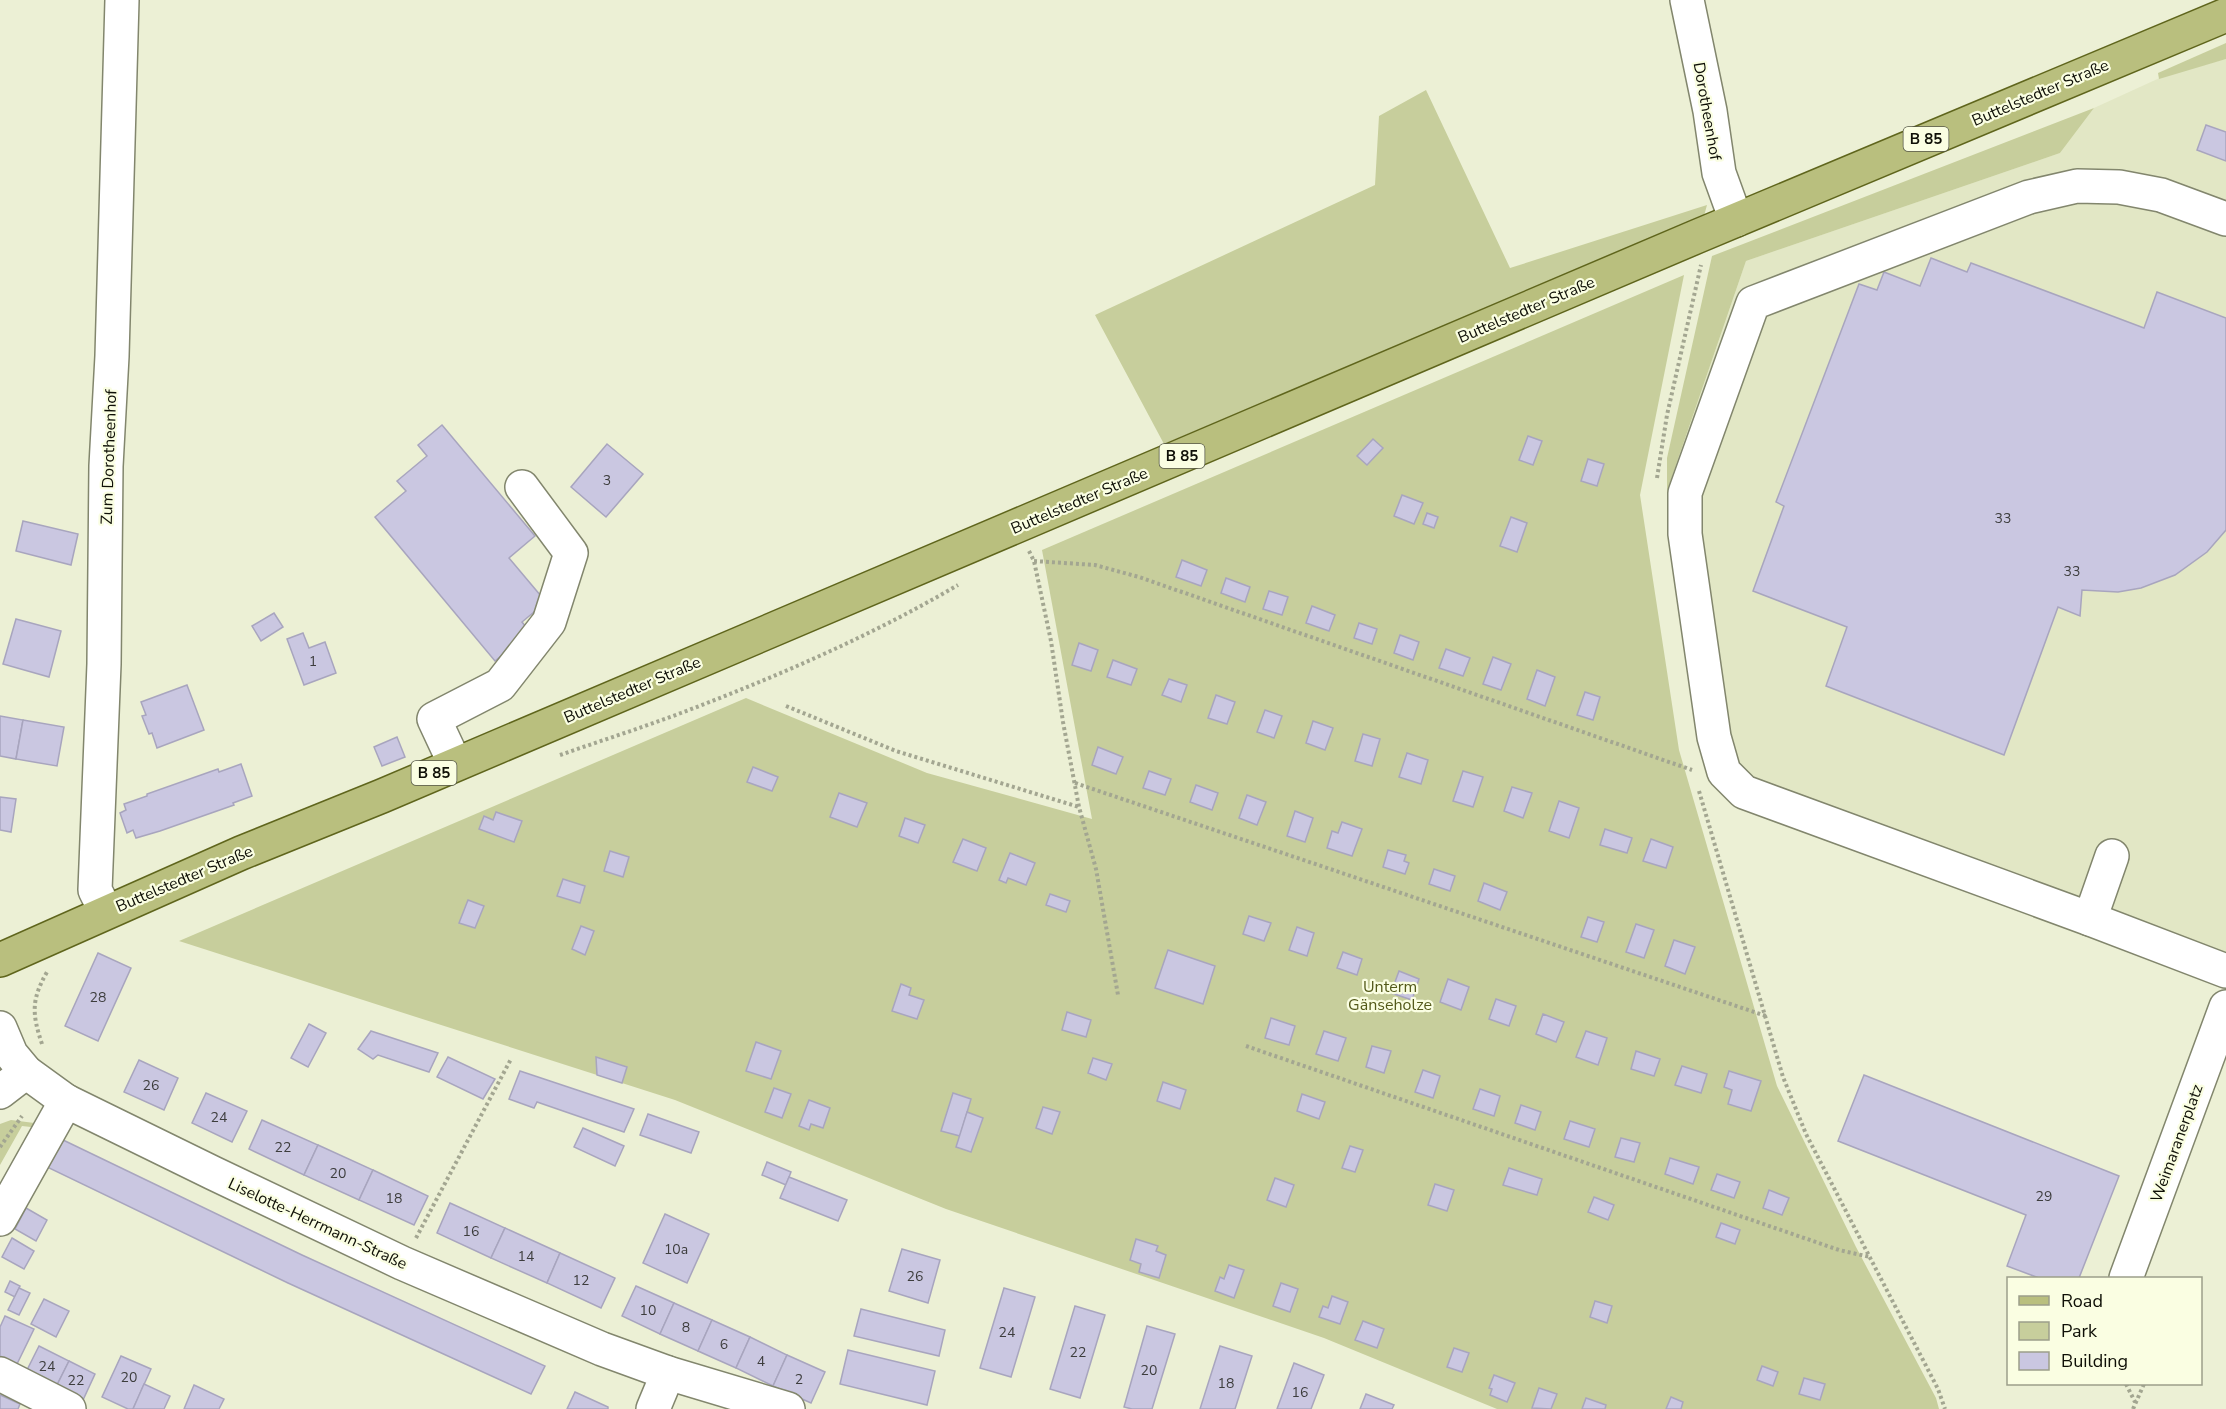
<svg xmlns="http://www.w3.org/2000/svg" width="2226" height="1409" viewBox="0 0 2226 1409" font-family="'Nunito Sans',sans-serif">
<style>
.built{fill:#e2e7c5}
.green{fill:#c7ce9c}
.building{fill:#cac7e1;stroke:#a8a5be;stroke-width:1.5}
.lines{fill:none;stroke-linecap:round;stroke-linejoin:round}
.minor-casing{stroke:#82866d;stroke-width:36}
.major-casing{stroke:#5f651c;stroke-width:36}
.path{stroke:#a3a691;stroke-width:4;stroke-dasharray:3 3;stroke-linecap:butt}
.minor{stroke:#fff;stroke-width:33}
.major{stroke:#b9bf7e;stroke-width:33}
.labels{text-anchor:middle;stroke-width:4.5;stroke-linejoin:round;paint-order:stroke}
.number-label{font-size:14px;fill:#3d3d3d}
.shield{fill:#fafee2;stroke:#555748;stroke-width:1.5}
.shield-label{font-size:15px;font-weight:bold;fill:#0e0f06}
.street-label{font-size:16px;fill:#0e0f06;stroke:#fafee2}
.park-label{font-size:16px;fill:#53591a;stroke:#fafee2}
</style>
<rect width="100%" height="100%" fill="#ecf0d5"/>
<path class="built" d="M2226,59V952L1707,760L1667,491L1746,261L2060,153L2094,108L2164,76Z"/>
<g class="green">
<path d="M2226,43V59L2159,79L2158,73Z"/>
<path d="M1426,90L1510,268L1707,205L1704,216L1164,444L1095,315L1375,185L1379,116Z"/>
<path d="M2094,108L2060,153L1746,261L1667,491V458L1712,256Z"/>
<path d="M1684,275L1640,495L1679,750L1777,1086L1856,1247L1936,1398L1939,1409H1497L1324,1338L946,1209L675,1100L179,941L746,698L927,773L1092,819L1042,550Z"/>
<path d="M11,1120L42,1124L40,1128L22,1126L0,1165V1124Z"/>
</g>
<g class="building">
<path d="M2206,125L2226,132V161L2197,150Z"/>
<path d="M1931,258L1967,272L1971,263L2144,328L2157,292L2226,318V530L2207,552L2175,575L2141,588L2118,592L2082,590L2080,616L2058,607L2004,755L1826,686L1847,627L1753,591L1784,506L1776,502L1859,284L1877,290L1884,272L1920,286Z"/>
<path d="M442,425L535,536L509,558L546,602L522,622L530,632L495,661L375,517L406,491L397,481L427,456L418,445Z"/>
<path d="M1528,436L1542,441L1533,465L1519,460Z"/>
<path d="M1373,439L1383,448L1367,465L1357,456Z"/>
<path d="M607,444L643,474L606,517L571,487Z"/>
<path d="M1588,459L1604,464L1597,486L1581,481Z"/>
<path d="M1402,495L1423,503L1414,524L1394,516Z"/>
<path d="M1427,513L1438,517L1434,528L1423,524Z"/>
<path d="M1511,517L1527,523L1517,552L1500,546Z"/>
<path d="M23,521L78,534L71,565L16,551Z"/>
<path d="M1182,560L1207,570L1201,586L1176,577Z"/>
<path d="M1226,578L1250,587L1245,602L1221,593Z"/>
<path d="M1269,591L1288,597L1282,615L1263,609Z"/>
<path d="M1312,606L1335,615L1329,631L1306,623Z"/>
<path d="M274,613L283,627L261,641L252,626Z"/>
<path d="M16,619L61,631L49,677L3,664Z"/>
<path d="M1359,623L1377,629L1372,644L1354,638Z"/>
<path d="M303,633L309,648L325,642L336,673L304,685L287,639Z"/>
<path d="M1400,635L1419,642L1413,660L1394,653Z"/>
<path d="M1079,643L1098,650L1091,671L1072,665Z"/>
<path d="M1446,649L1470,658L1463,676L1439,668Z"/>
<path d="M1493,657L1511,664L1501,690L1483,684Z"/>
<path d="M1113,660L1137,669L1131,685L1107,677Z"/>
<path d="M1537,670L1555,677L1545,706L1527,699Z"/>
<path d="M1169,679L1187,685L1181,702L1162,695Z"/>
<path d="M187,685L204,730L157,748L152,733L149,734L142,716L146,715L141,702Z"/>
<path d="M1585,692L1600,697L1593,720L1577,715Z"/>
<path d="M1216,695L1235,702L1227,724L1208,718Z"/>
<path d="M1265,710L1282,716L1274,738L1257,732Z"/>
<path d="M0,716L23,720L16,759L0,756Z"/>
<path d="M23,720L64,727L57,766L16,759Z"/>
<path d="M1313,721L1333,728L1325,750L1306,743Z"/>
<path d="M1363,734L1380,739L1372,766L1355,761Z"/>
<path d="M397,737L405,757L382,766L374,747Z"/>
<path d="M1098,747L1123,757L1116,774L1092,765Z"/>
<path d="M1407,753L1428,760L1421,784L1399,777Z"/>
<path d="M241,764L252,796L233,803L234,805L160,831L136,838L133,830L127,833L120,813L126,810L124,804L147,796V794L218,769L219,772Z"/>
<path d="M753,767L778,777L772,791L747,782Z"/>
<path d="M1149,771L1171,779L1165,795L1143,788Z"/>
<path d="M1463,771L1483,777L1473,807L1453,801Z"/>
<path d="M1196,785L1218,793L1212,810L1190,802Z"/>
<path d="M1512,787L1532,793L1523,818L1504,811Z"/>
<path d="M839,793L867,803L857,827L830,817Z"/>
<path d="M1247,795L1266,802L1257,825L1239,818Z"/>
<path d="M0,797L16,799L11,832L0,830Z"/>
<path d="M1559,801L1579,808L1569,838L1549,831Z"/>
<path d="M1295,811L1313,818L1305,842L1287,836Z"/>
<path d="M496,812L522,821L514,842L479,829L484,816L493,820Z"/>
<path d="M905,818L925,825L918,843L899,836Z"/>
<path d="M1342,822L1362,829L1352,856L1327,848L1332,831L1338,833Z"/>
<path d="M1605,829L1632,838L1627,853L1600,845Z"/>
<path d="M963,839L986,848L977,871L953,862Z"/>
<path d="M1651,839L1673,847L1666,868L1643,861Z"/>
<path d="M1388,850L1406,855L1404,861L1409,863L1405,874L1383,867Z"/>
<path d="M610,851L629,857L623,877L604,871Z"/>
<path d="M1010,853L1035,863L1026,885L1008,878L1006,883L999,880Z"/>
<path d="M1434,869L1455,876L1450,891L1429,884Z"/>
<path d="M563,879L585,886L580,903L557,896Z"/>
<path d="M1484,883L1507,892L1500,910L1478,901Z"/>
<path d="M1050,894L1070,901L1066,912L1046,905Z"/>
<path d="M468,900L484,906L475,928L459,923Z"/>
<path d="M1249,916L1271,923L1264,941L1243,934Z"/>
<path d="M1588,917L1604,922L1597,942L1581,937Z"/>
<path d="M1636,924L1654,930L1644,958L1626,952Z"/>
<path d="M581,926L594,931L585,955L572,949Z"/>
<path d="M1297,927L1314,933L1307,956L1289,950Z"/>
<path d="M1674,940L1695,947L1685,974L1665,966Z"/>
<path d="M1168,950L1215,966L1203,1004L1155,988Z"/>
<path d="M1343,952L1362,959L1357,975L1337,968Z"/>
<path d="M98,953L131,968L98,1041L65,1026Z"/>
<path d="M1399,971L1419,979L1412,1000L1391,993Z"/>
<path d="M1448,979L1469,987L1461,1010L1440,1002Z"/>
<path d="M901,984L911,988L909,995L924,1000L917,1019L892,1011Z"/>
<path d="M1496,999L1516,1006L1509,1026L1489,1019Z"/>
<path d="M1067,1012L1091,1020L1086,1037L1062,1030Z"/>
<path d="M1543,1014L1564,1022L1556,1042L1536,1034Z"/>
<path d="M1271,1018L1295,1026L1289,1045L1265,1038Z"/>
<path d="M309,1024L326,1033L308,1067L291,1058Z"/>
<path d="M371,1031L438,1053L429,1072L378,1055L373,1059L358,1049Z"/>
<path d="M1324,1031L1346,1038L1338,1061L1316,1054Z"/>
<path d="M1586,1031L1607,1038L1598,1065L1576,1057Z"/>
<path d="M756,1042L781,1051L771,1079L746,1071Z"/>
<path d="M1372,1046L1391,1051L1384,1073L1366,1067Z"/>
<path d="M1636,1051L1660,1059L1654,1076L1631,1069Z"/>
<path d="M448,1057L495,1079L483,1099L437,1077Z"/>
<path d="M596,1057L627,1067L622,1083L597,1075Z"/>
<path d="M1093,1058L1112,1064L1106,1080L1088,1073Z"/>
<path d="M139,1060L178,1078L164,1110L124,1092Z"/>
<path d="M1682,1066L1707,1074L1701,1093L1675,1085Z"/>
<path d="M1423,1070L1440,1076L1433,1098L1415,1092Z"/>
<path d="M520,1071L634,1109L624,1132L537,1102L534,1108L509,1099Z"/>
<path d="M1729,1071L1761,1081L1751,1111L1728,1104L1732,1090L1724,1087Z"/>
<path d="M1864,1075L2119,1176L2079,1278H2039L2007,1266L2026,1215L1838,1141Z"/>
<path d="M1163,1082L1186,1090L1180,1109L1157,1101Z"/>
<path d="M774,1088L791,1094L782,1118L765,1112Z"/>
<path d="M1480,1089L1500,1096L1494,1116L1473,1109Z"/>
<path d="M206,1093L247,1111L232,1142L192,1123Z"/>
<path d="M953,1093L971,1099L960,1136L941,1131Z"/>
<path d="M1302,1094L1325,1102L1319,1119L1297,1111Z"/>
<path d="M809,1100L830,1108L823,1128L811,1124L809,1130L799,1126Z"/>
<path d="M1521,1105L1541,1112L1535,1130L1515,1123Z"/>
<path d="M1043,1107L1060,1112L1052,1134L1036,1128Z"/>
<path d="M967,1112L983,1118L971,1152L956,1147Z"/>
<path d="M648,1114L699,1132L691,1153L640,1135Z"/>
<path d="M262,1120L318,1145L304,1175L249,1149Z"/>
<path d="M1570,1121L1595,1129L1589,1147L1564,1139Z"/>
<path d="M583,1128L624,1146L615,1166L574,1147Z"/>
<path d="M1621,1138L1640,1143L1634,1162L1615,1157Z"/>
<path d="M61,1139L302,1255L545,1366L531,1394L288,1283L47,1167Z"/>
<path d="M318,1145L373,1170L359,1200L304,1175Z"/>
<path d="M1350,1146L1363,1150L1355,1172L1342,1168Z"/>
<path d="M1670,1158L1699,1167L1693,1184L1665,1174Z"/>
<path d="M767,1162L791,1172L786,1185L762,1175Z"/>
<path d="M1509,1168L1542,1179L1537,1195L1503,1185Z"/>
<path d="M373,1170L428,1196L414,1225L359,1200Z"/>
<path d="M1717,1174L1740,1182L1734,1198L1711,1190Z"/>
<path d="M789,1177L847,1200L838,1221L780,1198Z"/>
<path d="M1275,1178L1294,1185L1286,1207L1267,1200Z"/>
<path d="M1435,1184L1454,1190L1447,1211L1428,1205Z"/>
<path d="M1769,1190L1789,1198L1782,1215L1763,1208Z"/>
<path d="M1594,1197L1614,1205L1608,1220L1588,1212Z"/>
<path d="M450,1203L505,1228L491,1258L437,1233Z"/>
<path d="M26,1208L47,1220L36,1241L15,1229Z"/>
<path d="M665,1214L709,1234L687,1283L643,1263Z"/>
<path d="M1721,1223L1740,1230L1735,1244L1716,1237Z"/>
<path d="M505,1228L560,1253L547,1283L491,1258Z"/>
<path d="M12,1238L34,1251L24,1269L2,1257Z"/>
<path d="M1136,1239L1158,1246L1156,1251L1166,1255L1159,1278L1139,1272L1141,1264L1130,1260Z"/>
<path d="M902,1249L940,1260L928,1303L889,1291Z"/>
<path d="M560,1253L615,1278L601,1308L547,1283Z"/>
<path d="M1229,1265L1244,1270L1234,1298L1215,1291L1220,1277L1224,1279Z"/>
<path d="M10,1281L20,1286L15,1297L5,1292Z"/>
<path d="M1281,1283L1298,1289L1290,1312L1273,1306Z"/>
<path d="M636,1286L674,1303L660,1334L622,1316Z"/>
<path d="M19,1288L30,1293L19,1315L8,1310Z"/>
<path d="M1004,1288L1035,1297L1011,1377L980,1368Z"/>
<path d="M1332,1296L1348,1302L1340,1324L1319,1317L1323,1306L1328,1308Z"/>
<path d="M44,1299L69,1311L56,1337L31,1324Z"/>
<path d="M1595,1301L1612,1306L1607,1323L1590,1317Z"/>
<path d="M674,1303L712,1320L698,1351L660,1334Z"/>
<path d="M1075,1306L1105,1315L1080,1398L1050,1389Z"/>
<path d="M861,1309L945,1330L939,1356L854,1336Z"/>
<path d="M5,1316L34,1329L17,1364L0,1356V1327Z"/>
<path d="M712,1320L750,1337L736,1368L698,1351Z"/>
<path d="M1363,1321L1384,1329L1377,1348L1355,1340Z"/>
<path d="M1147,1326L1175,1334L1152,1409H1132L1124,1407Z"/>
<path d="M750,1337L787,1355L773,1386L736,1368Z"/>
<path d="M39,1346L69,1361L56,1387L26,1372Z"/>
<path d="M1220,1346L1252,1356L1235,1409H1200Z"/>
<path d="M1454,1348L1469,1353L1462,1372L1447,1367Z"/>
<path d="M848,1350L935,1371L927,1405L840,1384Z"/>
<path d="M787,1355L825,1372L811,1403L773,1386Z"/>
<path d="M121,1356L151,1369L133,1409H128L102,1397Z"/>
<path d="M69,1361L95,1374L83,1400L56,1387Z"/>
<path d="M1294,1363L1324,1375L1311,1409H1277Z"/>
<path d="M1762,1366L1778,1372L1773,1386L1757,1380Z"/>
<path d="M1494,1375L1515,1383L1507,1402L1490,1395L1492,1389L1489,1388Z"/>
<path d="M1804,1378L1825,1384L1820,1400L1799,1394Z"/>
<path d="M144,1384L170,1396L164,1409H133Z"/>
<path d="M194,1385L224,1399L219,1409H184Z"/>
<path d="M1539,1388L1557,1394L1551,1409L1532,1408Z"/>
<path d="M575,1392L608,1407V1409H567Z"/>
<path d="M1366,1394L1394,1405L1392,1409H1360Z"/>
<path d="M0,1395L20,1404L18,1409H0Z"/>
<path d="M1671,1397L1683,1402L1681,1409H1666Z"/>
<path d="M1586,1398L1606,1405L1605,1409H1582Z"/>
</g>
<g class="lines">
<g class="minor-casing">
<g id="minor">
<path d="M1687,0L1710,111L1719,173L1736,220"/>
<path d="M2226,219L2161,195L2119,187L2077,186L2029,197L1753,303L1685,493V534L1714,737L1724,772L1744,792L2090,919L2226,971"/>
<path d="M455,764L434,719L500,685L549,622L571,553L522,487"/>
<path d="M106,912L95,890L104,664L106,466L112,356L122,0"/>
<path d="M2090,919L2112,856"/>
<path d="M0,1028L11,1054L26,1072L66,1101L213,1173L402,1263L602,1349L668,1373L788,1409"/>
<path d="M0,1092L26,1072"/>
<path d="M0,1219L66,1101"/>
<path d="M2126,1278L2226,1007"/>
<path d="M0,1374L69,1409"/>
<path d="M653,1409L668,1373"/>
</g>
</g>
<g class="major-casing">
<path id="major" d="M0,960L241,853L382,796L1698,236L2226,15"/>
</g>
<g class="path">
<path d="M1657,478L1667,415L1701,265"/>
<path d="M1029,551L1034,561L1051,641L1063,722L1079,807L1096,869L1118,995"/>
<path d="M1034,561L1095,565L1139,577L1692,770"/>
<path d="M786,706L896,751L1079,807"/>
<path d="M560,755C600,741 641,728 681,713C776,677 871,636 958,585"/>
<path d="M1075,783L1766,1016"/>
<path d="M1699,791L1783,1077L1806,1134L1938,1389L1945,1409"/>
<path d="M42,1044C32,1014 31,1000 47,972"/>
<path d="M1246,1046L1839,1250L1870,1257"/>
<path d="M0,1147L22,1116"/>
<path d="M416,1238L511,1059"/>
<path d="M2126,1384L2135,1402"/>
<path d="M2133,1409L2144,1384"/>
</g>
<use href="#minor" class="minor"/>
<use href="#major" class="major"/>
</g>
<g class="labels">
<g class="number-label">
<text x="607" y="485">3</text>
<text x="2003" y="523">33</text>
<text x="2072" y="576">33</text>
<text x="313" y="666">1</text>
<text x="98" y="1002">28</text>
<text x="151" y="1090">26</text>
<text x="219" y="1122">24</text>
<text x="283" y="1152">22</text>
<text x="338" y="1178">20</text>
<text x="2044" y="1201">29</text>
<text x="394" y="1203">18</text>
<text x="471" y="1236">16</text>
<text x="676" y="1254">10a</text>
<text x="526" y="1261">14</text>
<text x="915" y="1281">26</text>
<text x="581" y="1285">12</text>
<text x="648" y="1315">10</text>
<text x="686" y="1332">8</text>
<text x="1007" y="1337">24</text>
<text x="724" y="1349">6</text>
<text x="1078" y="1357">22</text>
<text x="761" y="1366">4</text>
<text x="47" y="1371">24</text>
<text x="1149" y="1375">20</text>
<text x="129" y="1382">20</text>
<text x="799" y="1384">2</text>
<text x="76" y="1385">22</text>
<text x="1226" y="1388">18</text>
<text x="1300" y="1397">16</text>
</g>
<g class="shield">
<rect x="1903.5" y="127" width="45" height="24" rx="4.5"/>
<rect x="1159.5" y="444" width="45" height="24" rx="4.5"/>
<rect x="411.5" y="761" width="45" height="24" rx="4.5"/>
</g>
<g class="shield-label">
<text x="1926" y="144">B 85</text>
<text x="1182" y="461">B 85</text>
<text x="434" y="778">B 85</text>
</g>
<g class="street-label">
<text transform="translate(2040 92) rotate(-23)" y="6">Buttelstedter Straße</text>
<text transform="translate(1708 111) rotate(80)" y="6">Dorotheenhof</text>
<text transform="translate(1526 309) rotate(-23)" y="6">Buttelstedter Straße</text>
<text transform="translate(108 457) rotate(-88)" y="6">Zum Dorotheenhof</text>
<text transform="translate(1079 500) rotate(-23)" y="6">Buttelstedter Straße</text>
<text transform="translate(632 689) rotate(-23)" y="6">Buttelstedter Straße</text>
<text transform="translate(184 878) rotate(-23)" y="6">Buttelstedter Straße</text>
<text transform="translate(2176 1143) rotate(-70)" y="6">Weimaranerplatz</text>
<text transform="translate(318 1223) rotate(25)" y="6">Liselotte-Herrmann-Straße</text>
</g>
<g class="park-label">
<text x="1390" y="992">Unterm<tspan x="1390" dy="18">Gänseholze</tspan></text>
</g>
</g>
<rect x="2007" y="1277" width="195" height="108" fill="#fafee2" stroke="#9c9e8a" stroke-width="1.5"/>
<rect x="2019" y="1296" width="30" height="9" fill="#b9bf7e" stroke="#9c9e8a" stroke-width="1.5"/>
<text x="2061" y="1307" font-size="18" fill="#0e0f06">Road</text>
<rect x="2019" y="1322" width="30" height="18" fill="#c7ce9c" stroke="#9c9e8a" stroke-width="1.5"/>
<text x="2061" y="1337" font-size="18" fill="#0e0f06">Park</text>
<rect x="2019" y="1352" width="30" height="18" fill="#cac7e1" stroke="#9c9e8a" stroke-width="1.5"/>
<text x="2061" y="1367" font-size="18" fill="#0e0f06">Building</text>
</svg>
